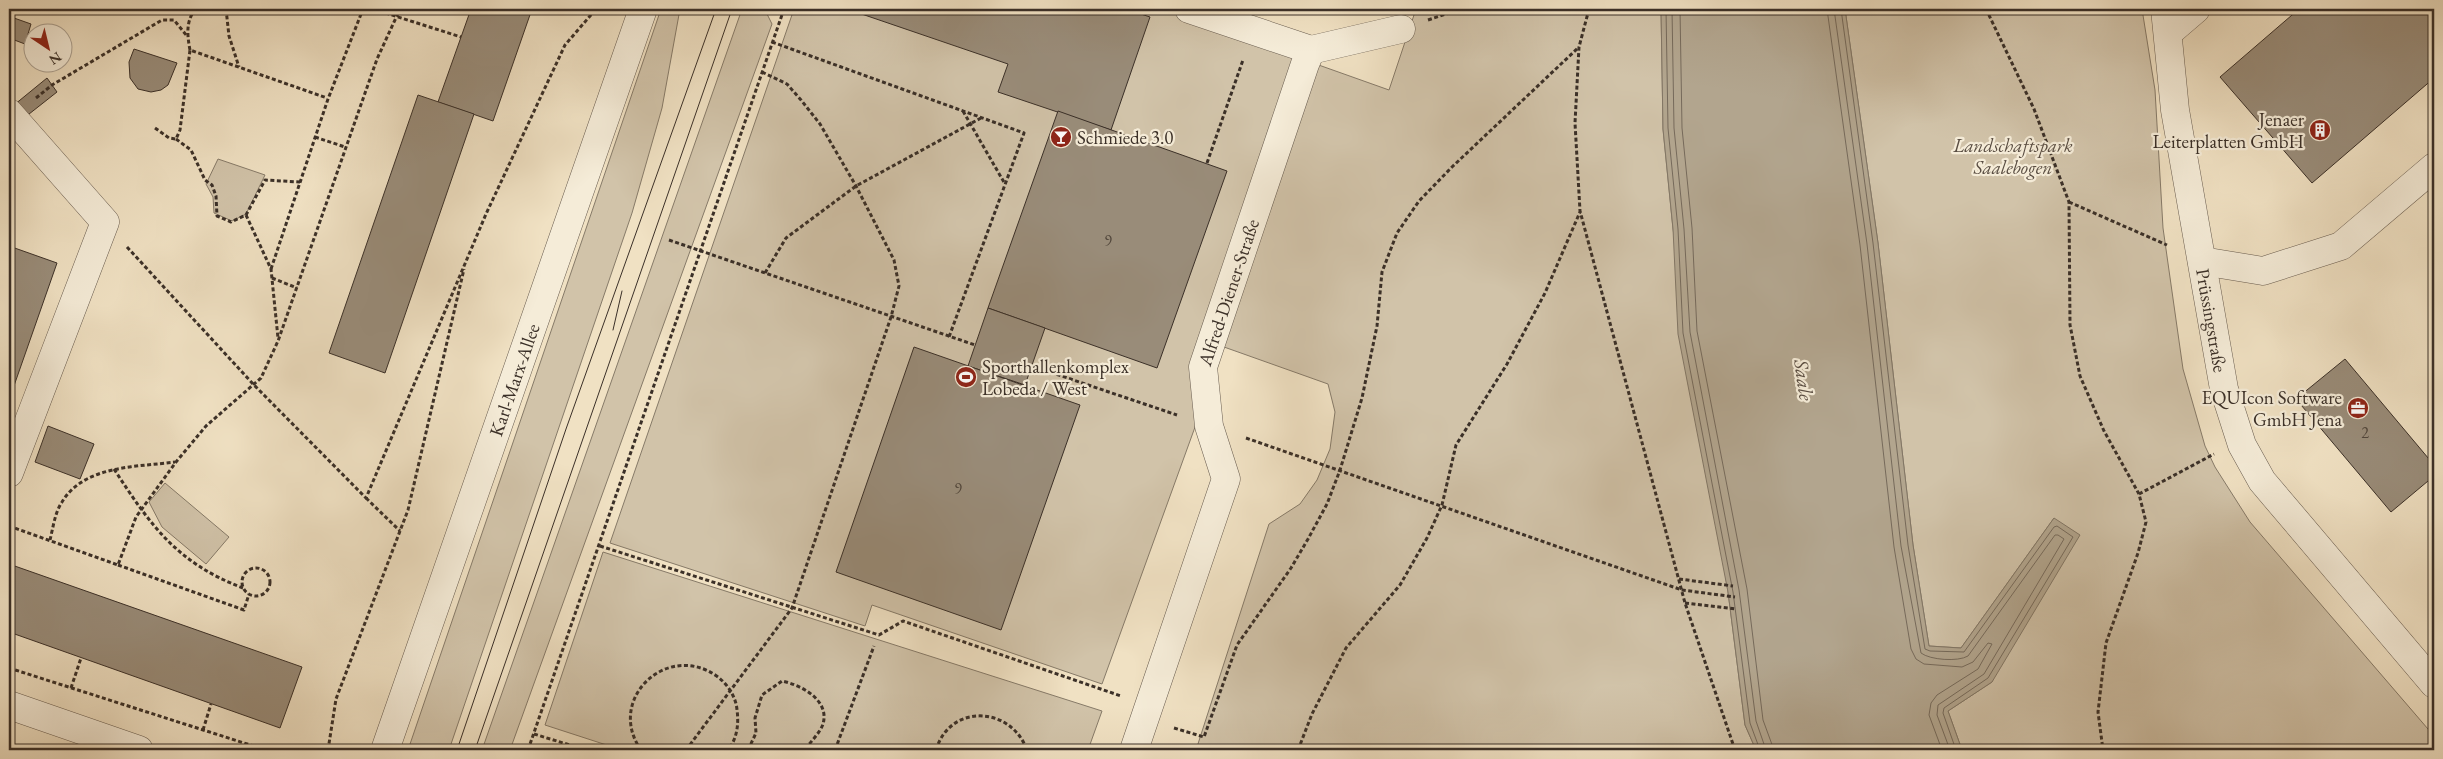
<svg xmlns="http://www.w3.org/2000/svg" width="2443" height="759" viewBox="0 0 2443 759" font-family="'EB Garamond',serif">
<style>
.green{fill:#d1c3a9;stroke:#867a68}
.water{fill:#b2a58e;stroke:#827665}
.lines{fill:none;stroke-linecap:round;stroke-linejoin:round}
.shore{stroke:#766a5b;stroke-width:1}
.building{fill:#998c79;stroke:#3b3028}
.minor-casing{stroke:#685c4f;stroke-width:29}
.path{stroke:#3b3028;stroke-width:3;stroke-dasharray:4 2.5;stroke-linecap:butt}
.minor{stroke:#f5ecd8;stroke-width:28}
.tram{stroke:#3b3028;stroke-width:1}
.labels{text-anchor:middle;stroke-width:4.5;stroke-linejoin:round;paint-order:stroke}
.number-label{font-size:16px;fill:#52473c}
.poi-label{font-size:19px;fill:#3b3028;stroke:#f5ecd8;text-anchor:end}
.park-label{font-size:19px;font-style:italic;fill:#594d42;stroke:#f5ecd8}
.street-label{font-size:19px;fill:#3b3028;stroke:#f5ecd8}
.water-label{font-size:20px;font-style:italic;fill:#594d42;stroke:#f5ecd8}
</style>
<rect width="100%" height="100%" fill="#f0e1c3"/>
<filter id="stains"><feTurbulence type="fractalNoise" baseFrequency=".004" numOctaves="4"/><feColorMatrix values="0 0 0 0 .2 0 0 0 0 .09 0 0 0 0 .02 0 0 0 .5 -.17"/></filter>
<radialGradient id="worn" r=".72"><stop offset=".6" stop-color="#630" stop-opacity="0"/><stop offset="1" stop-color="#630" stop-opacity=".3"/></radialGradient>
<g class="green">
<path d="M661,9H680L662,108L632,213L449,750H408Z"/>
<path d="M742,9L765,10L772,24L510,750H482Z"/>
<path d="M794,9H1161L1389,90L1416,9H1661L1663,129L1673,229L1728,592L1745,725L1756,750H1196L1269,524L1300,504L1317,480L1330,449L1335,412L1328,384L1224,347L1102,684L872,605L865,626L610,543Z"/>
<path d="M1845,9H2142L2155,90L2163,228L2183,369L2205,446L2215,467L2250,522L2434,736V750H1962L1948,711L1992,682L2054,518L1961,648L1929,646L1913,545L1878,243Z"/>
<path d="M218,159L265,175L246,214L232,221L214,213L213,197L206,184Z"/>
<path d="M165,483L229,537L206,564L162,527L149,502Z"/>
<path d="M603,552L1102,711L1088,750H622L545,725Z"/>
</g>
<path class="water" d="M1661,9H1845L1878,243L1913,545L1929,646L1961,648L2054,518L2080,535L1992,682L1948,711L1962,750H1756L1745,725L1728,592L1678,334L1673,229L1663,129Z"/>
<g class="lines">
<g class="shore">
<path d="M1666,9L1668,128L1678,229L1683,333L1733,592L1750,723L1760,750"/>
<path d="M1672,9L1674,128L1684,229L1690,332L1739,590L1756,721L1766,750"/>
<path d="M1680,9L1682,128L1692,228L1697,331L1747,589L1763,720L1774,750"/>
<path d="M1827,9L1860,245L1894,547L1911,649L1916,659L1924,664L1962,667L1973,662L1988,643L1992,644L1978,669L1937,695L1931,703L1929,715L1942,750"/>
<path d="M1834,9L1867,244L1901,546L1921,653C1930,660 1958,662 1968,656L2055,535H2058L2064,539L1984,674L1938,705L1937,715L1950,750"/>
<path d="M1841,9L1873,243L1908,545L1925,649L1930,651L1964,652L2054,527L2057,526L2073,537L1988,678L1944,708L1943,713L1956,750"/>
</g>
</g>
<g class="building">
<path d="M471,9H532L493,121L438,102Z"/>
<path d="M847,9H1126L1150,17L1111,130L998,92L1008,64Z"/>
<path d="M2299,9H2434V78L2312,183L2220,77Z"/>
<path d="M14,18L31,24L25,44L9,38Z"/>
<path d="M134,49L177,63L168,85L161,90L151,92L138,89L130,78L129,62Z"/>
<path d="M47,78L57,92L24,118L14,105Z"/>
<path d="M418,95L474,114L385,373L329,353Z"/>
<path d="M1058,111L1227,171L1157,368L988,308Z"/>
<path d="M9,246L57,263L9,400Z"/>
<path d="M988,308L1045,328L1025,385L968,366Z"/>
<path d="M914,347L1080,405L1001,630L836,572Z"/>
<path d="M2345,359L2434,465V476L2391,512L2296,399Z"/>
<path d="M48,426L94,444L80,479L35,462Z"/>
<path d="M9,564L302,667L280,728L9,632Z"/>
</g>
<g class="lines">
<g class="minor-casing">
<g id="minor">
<path d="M1189,9L1311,50"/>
<path id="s1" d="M2165,9L2175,110L2224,389L2242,445L2262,481L2434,684"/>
<path d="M2168,33L2196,9"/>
<path d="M9,113L105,222L9,473"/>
<path d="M2202,261L2263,271L2341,246L2434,167"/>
<path d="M9,705L139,750"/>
<path id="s2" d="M385,750L643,9"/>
<path id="s3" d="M1134,750L1226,479L1209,426L1203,367L1305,64L1311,50L1401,29"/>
</g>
</g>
<g class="path">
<path d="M226,9L229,36L239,67"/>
<path d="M373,9L461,37"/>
<path d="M1589,9L1579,47L1575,123L1580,211L1685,603L1735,750"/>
<path d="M1986,9L2034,109L2069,202L2070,325L2080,376L2104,431L2139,494L2146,522L2138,553L2106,643L2098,712L2103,750"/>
<path d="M9,13L10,9"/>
<path d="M1428,20L1461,9"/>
<path d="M772,42L1024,133L949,337"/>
<path d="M190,50C187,34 186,22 195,9"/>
<path d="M36,98L52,85L162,20H174L187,36"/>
<path d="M963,111L1005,184"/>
<path d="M155,128L169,138L176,139L180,130L190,50L327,98"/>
<path d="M315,137L345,147"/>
<path d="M176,139L191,150L205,180L212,185L216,196L217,216L231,222L246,215L265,180L300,182"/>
<path d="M1207,163L1243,60"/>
<path d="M2069,202L2167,245"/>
<path d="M246,215L271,269L278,338"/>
<path d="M669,240L975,345"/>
<path d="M127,247L254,385L366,498L486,214L565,45L596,9"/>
<path d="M271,269L328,99L363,9"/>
<path d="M765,273L786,238L856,186L981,118"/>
<path d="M272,278L297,288"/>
<path d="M1032,366L1177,415"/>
<path d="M1246,438L1682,590L1735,597"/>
<path d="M114,469C151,526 177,563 243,588"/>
<path d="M2139,494L2214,454"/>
<path d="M366,498L400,531"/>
<path d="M9,526L118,565L136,517L176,462L206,426L261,378L278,341L377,59L400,9"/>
<path d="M50,540C53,528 55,512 62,502C84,465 137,467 175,462"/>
<path d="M600,546L879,635L903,621L1121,696"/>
<path d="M118,565L244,610L249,594"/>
<circle cx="256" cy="582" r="14"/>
<path d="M1679,579L1733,586"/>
<path d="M1685,603L1736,609"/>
<path d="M9,668L266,750"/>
<path d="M71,688L81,658"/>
<path d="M1174,728L1204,737L1237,645L1291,568L1308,539L1327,504L1340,470L1362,398L1377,326L1382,272L1397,233L1419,201L1452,167L1579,47"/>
<path d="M203,730L211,704"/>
<path d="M534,734L586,750"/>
<path d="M328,750L336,699L408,510L464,269"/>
<path d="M528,750L784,9"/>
<path d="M641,750C605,699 668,640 718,677C728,685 736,697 737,710C739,724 737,739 728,750"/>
<path d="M686,750L792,608L891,317L899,286L894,260L856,186L820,124L801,100L787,84L762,72"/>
<path d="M748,750L756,733L755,718L762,695L782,681C801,685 830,700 823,724C820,733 810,742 805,750"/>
<path d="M835,750L874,646"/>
<path d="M936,750C950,703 1011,706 1027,750"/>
<path d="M1298,750L1312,714L1346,648L1400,585L1427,538L1442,505L1456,445L1507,364L1545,293L1580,212"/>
</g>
<use href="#minor" class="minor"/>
<g class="tram">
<path d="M613,330L622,291"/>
<path d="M457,750L566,429L716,9"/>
<path d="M475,750L732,9"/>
</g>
</g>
<defs>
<g id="building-disc" transform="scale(1.125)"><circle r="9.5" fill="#8f2418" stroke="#f5ecd8"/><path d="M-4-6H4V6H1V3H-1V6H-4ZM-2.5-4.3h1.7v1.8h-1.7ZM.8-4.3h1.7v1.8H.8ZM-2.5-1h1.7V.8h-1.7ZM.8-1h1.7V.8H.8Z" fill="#fff"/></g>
<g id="bar-disc" transform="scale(1.125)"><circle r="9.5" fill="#8f2418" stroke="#f5ecd8"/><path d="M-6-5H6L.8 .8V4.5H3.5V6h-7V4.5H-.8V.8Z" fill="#fff"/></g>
<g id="stadium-disc" transform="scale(1.125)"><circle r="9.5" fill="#8f2418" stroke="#f5ecd8"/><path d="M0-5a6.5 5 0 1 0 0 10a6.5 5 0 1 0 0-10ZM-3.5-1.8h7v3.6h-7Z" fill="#fff"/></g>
<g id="office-disc" transform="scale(1.125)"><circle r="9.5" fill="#8f2418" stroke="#f5ecd8"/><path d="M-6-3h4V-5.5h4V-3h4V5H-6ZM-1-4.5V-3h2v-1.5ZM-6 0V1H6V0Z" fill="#fff"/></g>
</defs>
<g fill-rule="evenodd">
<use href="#building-disc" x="2320" y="130"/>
<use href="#bar-disc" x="1061" y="137"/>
<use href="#stadium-disc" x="966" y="377"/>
<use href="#office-disc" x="2358" y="408"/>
</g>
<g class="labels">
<g class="number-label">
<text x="1108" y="246">9</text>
<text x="2365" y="438">2</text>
<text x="958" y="494">9</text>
</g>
<g class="poi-label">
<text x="2304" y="126">Jenaer<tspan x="2304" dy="22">Leiterplatten GmbH</tspan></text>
<text x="1077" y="144" text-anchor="start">Schmiede 3.0</text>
<text x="982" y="373" text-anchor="start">Sporthallenkomplex<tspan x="982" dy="22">Lobeda / West</tspan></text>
<text x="2342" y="404">EQUIcon Software<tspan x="2342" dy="22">GmbH Jena</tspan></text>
</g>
<g class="park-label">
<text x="2013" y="152">Landschaftspark<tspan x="2013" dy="22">Saalebogen</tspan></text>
</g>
<g class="street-label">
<text dy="7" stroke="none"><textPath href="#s3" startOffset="480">Alfred-Diener-Straße</textPath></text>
<text dy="7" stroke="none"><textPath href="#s1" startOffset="315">Prüssingstraße</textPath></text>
<text dy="7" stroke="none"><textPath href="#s2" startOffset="392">Karl-Marx-Allee</textPath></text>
</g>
<g class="water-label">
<text transform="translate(1804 380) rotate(82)" y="7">Saale</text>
</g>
</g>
<rect width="2443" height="759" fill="none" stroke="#f0e1c3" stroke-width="30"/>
<rect x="10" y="10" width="2423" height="739" fill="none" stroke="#3b3028" stroke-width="2.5"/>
<rect x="15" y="15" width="2413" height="729" fill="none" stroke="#3b3028"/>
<g transform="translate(48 48) rotate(145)"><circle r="24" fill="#f5ecd8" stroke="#aba192"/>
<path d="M0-4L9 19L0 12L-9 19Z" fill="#8f2418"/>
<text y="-8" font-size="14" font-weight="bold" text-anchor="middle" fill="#3b3028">N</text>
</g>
<rect width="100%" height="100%" filter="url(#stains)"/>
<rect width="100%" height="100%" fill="url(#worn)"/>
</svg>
